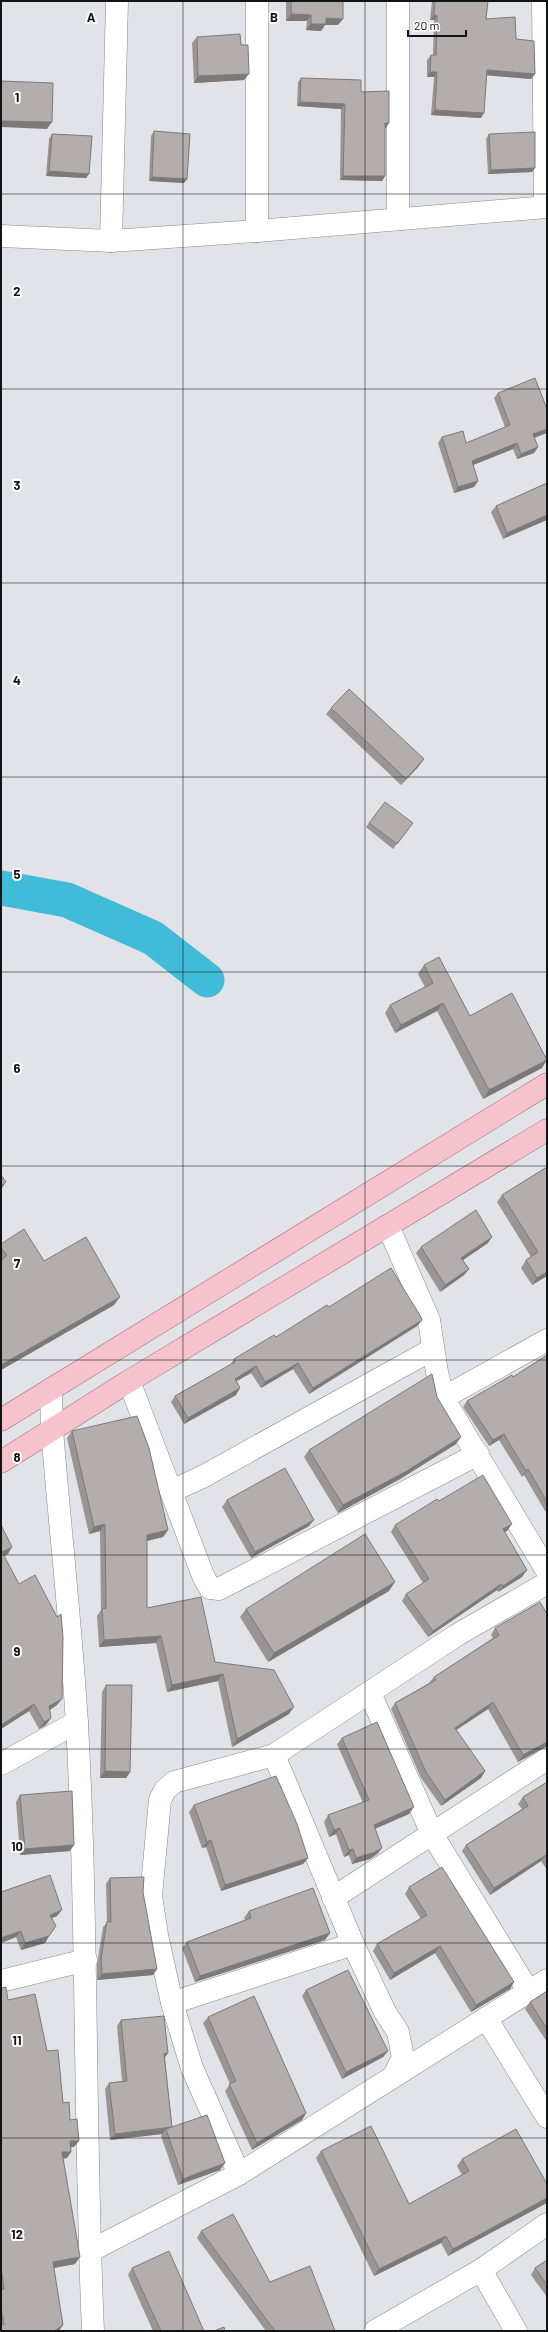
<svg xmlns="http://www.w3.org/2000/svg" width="548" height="2332" viewBox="0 0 548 2332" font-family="Barlow,sans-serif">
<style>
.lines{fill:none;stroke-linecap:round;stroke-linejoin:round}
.river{stroke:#40bcd8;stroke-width:35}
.minor-casing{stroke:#86888c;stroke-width:23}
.major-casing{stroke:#a26b76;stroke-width:23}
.minor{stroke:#fff;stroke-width:22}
.major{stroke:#f6c2cc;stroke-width:22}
.wall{fill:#9a9594}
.shaded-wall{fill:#7d7978}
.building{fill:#b3adac;stroke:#7d7978}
.grid{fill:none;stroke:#121314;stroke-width:1;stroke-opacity:0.55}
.grid-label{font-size:13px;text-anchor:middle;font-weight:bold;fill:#121314;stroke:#fff;stroke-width:4;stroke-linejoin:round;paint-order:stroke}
</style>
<rect width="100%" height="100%" fill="#e1e3e8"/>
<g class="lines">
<path class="river" d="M1,888L67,900L153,938L207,980"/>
<g class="minor-casing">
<g id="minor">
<path d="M257,1V231"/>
<path d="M398,1V219"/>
<path d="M543,1L545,207"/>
<path d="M1,236L111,241L257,231L547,207"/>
<path d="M111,241L117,1"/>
<path d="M388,1226L429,1320L437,1372L443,1398L547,1571"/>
<path d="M129,1381L204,1578L210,1588L219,1589L478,1454"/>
<path d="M51,1389L52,1430C60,1528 71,1626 77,1724C88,1926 84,2129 93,2331"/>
<path d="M443,1398L547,1340"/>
<path d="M172,1491L204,1476L433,1349"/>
<path d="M370,1693L432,1834L529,1992"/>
<path d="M274,1755L353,1944L385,2012L398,2032L403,2058L393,2077"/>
<path d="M1,1764L77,1722"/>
<path d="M333,1898L547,1759"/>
<path d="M1,1981L86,1960"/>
<path d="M172,2003L353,1944"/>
<path d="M486,2018L547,2117"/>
<path d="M239,2174L192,2068L172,2003L157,1935L151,1896L160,1800L165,1790L174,1782L274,1755L457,1635L547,1583"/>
<path d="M90,2251L239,2174L547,1980"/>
<path d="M481,2270L516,2331"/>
<path d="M375,2331L481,2270L547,2224"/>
</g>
</g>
<g class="major-casing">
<g id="major">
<path d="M1,1420L547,1084"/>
<path d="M1,1462L129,1381L547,1130"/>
</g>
</g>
<use href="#minor" class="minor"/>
<use href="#major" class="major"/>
</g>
<g class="wall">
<path d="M286,1H343L338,25H325L321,31L306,30L307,21H286Z"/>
<path d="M432,1H488L486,19L516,39L535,74L531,79L486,75L481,118L431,115L434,77H427V60L431,55H433L434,20H430Z"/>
<path d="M197,37L241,45L244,80L194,83L192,43Z"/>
<path d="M301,78L361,92L386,128H385V176L382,181L340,180L341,109L297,106L298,82Z"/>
<path d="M154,131L187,179L184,183L149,181L151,136Z"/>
<path d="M52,134L89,174L86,178L46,176L49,139Z"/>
<path d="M489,134L535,168L532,172L488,174L486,139Z"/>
<path d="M498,393L534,438L538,447L534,453L517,459L513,449L473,465L478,481L474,487L454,493L438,443L442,437L466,443L505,427L494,398Z"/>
<path d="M547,483L503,539L491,512L496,506Z"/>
<path d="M331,708L419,766L401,785L326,714Z"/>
<path d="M369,823H413L393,849L366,827Z"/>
<path d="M424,965L470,1016L542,1068L483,1099L437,1011L395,1033L385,1013L390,1005L425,987L418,974Z"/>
<path d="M547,1167V1276L532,1285L521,1268L526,1260L531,1257L497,1202L502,1195Z"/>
<path d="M488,1243L463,1260L469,1269L464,1275L440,1292L416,1253L421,1247Z"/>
<path d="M1,1244L44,1261L114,1305L1,1370Z"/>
<path d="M329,1307L422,1320L417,1326L309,1394L293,1369L261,1388L251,1373L236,1381V1395L184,1424L171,1402L175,1396L230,1365L234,1359L276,1337Z"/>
<path d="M547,1355V1510L545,1511L524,1475L522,1477L499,1440L489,1446L463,1407L467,1401L513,1377Z"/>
<path d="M437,1397L456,1444L400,1479L338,1513L304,1457L309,1450Z"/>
<path d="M72,1431L168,1530L163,1537L147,1541V1608L215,1662L289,1714L232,1747L218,1681L167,1692L156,1643L99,1647L97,1616L101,1610L100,1531L89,1534L67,1438Z"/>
<path d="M227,1500L309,1526L251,1558L222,1507Z"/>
<path d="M439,1501L508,1530L505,1532L522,1577L498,1592L497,1590L428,1637L402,1601L406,1594L423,1583L391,1532L395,1525Z"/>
<path d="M1,1525L8,1554L4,1556L57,1705L50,1710L46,1725L39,1729L29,1711L1,1729Z"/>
<path d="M389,1591L268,1662L240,1617L246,1609Z"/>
<path d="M547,1614V1746L518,1762L488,1709L456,1730L485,1771L481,1778L441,1806L421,1778L391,1709L395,1703L429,1683L434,1677L493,1638L491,1635L495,1628Z"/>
<path d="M106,1685L130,1772L126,1778H100L102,1692Z"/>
<path d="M342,1738L409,1814L375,1829L382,1848L377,1854L370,1859L352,1864L349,1855L344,1857L336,1834L329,1837L324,1822L328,1815L363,1803L337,1744Z"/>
<path d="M547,1782V1870L541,1861L490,1895L462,1851L466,1845L522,1809L518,1804L523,1797Z"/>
<path d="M20,1795L70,1851L20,1855L16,1802Z"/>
<path d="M194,1805L308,1858L303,1864L221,1891L206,1847L202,1848L189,1812Z"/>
<path d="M110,1878L157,1969L153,1975L97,1980V1965L103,1927L107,1923L106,1884Z"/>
<path d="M409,1887L514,1982L510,1989L471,2012L435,1953L390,1980L373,1951L377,1944L421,1919L405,1894Z"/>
<path d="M1,1892L57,1916L52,1918L49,1936L45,1943L21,1950L16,1937L1,1943Z"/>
<path d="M249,1911L330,1933L325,1940L195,1982L182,1948L187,1942L245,1920L244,1918Z"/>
<path d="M1,1988L8,2000L47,2051L63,2103L70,2120L74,2147H71V2152L67,2158L63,2159L75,2264L54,2268L1,2331Z"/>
<path d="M306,1990L388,2051L383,2057L342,2079L302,1996Z"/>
<path d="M547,1991V2042L525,2009L530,2002Z"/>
<path d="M208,2017L306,2113L302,2120L252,2150L225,2091L230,2084L203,2023Z"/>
<path d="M121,2020L168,2053L165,2058L172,2127L220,2170L178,2185L161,2136L162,2134L110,2140L105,2089L109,2083L122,2081L117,2026Z"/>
<path d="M321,2151L409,2204L462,2175L457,2166L462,2159L547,2184L448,2256L441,2243L374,2276L316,2158Z"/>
<path d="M201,2231L270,2282L335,2331H266L197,2238Z"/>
<path d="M547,2260V2297L531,2275L535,2268Z"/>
<path d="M132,2268L204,2331H153L128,2275Z"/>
</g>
<g class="shaded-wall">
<path d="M291,14L311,15L307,21H286Z"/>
<path d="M434,15L437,16L434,20H430Z"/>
<path d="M326,18L343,19L338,25H325L321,31L306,30L311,24Z"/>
<path d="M487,70L535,74L531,79L483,75Z"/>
<path d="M430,72H437L434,77H427Z"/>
<path d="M249,74L244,80L194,83L198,76Z"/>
<path d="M300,102L345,104L341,109L297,106Z"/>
<path d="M435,110L484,113L481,118L431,115Z"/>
<path d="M1,121L52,122L47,129L1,127Z"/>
<path d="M385,123H389L386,128H382Z"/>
<path d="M535,168L532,172L488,174L491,170Z"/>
<path d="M49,171L89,174L86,178L46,176Z"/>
<path d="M343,176H385L382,181L340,180Z"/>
<path d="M152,177L187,179L184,183L149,181Z"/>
<path d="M547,429V433L529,440L533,434Z"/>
<path d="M517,443L513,449L468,467L472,461Z"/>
<path d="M538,447L534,453L517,459L521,454Z"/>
<path d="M478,481L474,487L454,493L458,487Z"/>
<path d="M547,515V520L503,539L507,533Z"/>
<path d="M424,759L419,766L401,785L406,779Z"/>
<path d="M443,1003L437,1011L395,1033L401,1025Z"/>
<path d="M547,1060L542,1068L483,1099L489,1090Z"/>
<path d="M6,1182L2,1188L1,1189V1186Z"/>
<path d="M492,1237L488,1243L457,1264L461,1258Z"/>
<path d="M469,1269L464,1275L440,1292L445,1285Z"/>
<path d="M547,1272V1276L532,1285L537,1278Z"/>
<path d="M120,1297L114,1305L1,1370V1365Z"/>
<path d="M422,1320L417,1326L309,1394L313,1388Z"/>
<path d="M298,1363L293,1369L261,1388L265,1382Z"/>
<path d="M256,1366L251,1373L230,1385L235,1379Z"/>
<path d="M240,1388L236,1395L184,1424L188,1418Z"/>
<path d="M504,1434L499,1440L489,1446L493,1440Z"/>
<path d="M461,1437L456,1444L400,1479L338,1513L343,1505Z"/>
<path d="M528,1469L524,1475L522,1477L526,1471Z"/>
<path d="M314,1520L309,1526L251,1558L255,1552Z"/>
<path d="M105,1524L100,1531L89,1534L94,1527Z"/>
<path d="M512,1524L508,1530L499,1536L503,1529Z"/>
<path d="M168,1530L163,1537L142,1542L147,1535Z"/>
<path d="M12,1547L8,1554L1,1557L2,1552Z"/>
<path d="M527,1570L522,1577L498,1592L503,1586Z"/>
<path d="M395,1582L389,1591L268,1662L274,1653Z"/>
<path d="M501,1584L497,1590L428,1637L433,1631Z"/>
<path d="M161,1636L156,1643L99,1647L104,1640Z"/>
<path d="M223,1674L218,1681L167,1692L172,1685Z"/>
<path d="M62,1699L57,1705L45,1713L49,1706Z"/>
<path d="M493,1702L488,1709L450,1734L455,1728Z"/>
<path d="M34,1704L29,1711L1,1729V1725Z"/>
<path d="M294,1707L289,1714L232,1747L237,1739Z"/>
<path d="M51,1718L46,1725L39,1729L44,1722Z"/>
<path d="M547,1742V1746L518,1762L523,1755Z"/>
<path d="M105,1771L130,1772L126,1778H100Z"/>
<path d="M485,1771L481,1778L441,1806L445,1800Z"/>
<path d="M414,1807L409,1814L369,1831L374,1825Z"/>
<path d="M340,1828L336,1834L329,1837L334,1830Z"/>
<path d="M211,1840L206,1847L202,1848L207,1842Z"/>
<path d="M74,1845L70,1851L20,1855L25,1849Z"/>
<path d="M382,1848L377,1854L370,1859L352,1864L356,1858Z"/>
<path d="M353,1849L349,1855L344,1857L349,1850Z"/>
<path d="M546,1855L541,1861L490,1895L494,1888Z"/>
<path d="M308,1858L303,1864L221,1891L225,1885Z"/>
<path d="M62,1910L57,1916L45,1921L50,1915Z"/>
<path d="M21,1931L16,1937L1,1943V1938Z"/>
<path d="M330,1933L325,1940L195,1982L200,1976Z"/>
<path d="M49,1936L45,1943L21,1950L25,1943Z"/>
<path d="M440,1946L435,1953L390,1980L394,1973Z"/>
<path d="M157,1969L153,1975L97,1980L102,1974Z"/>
<path d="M514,1982L510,1989L471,2012L476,2005Z"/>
<path d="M388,2051L383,2057L342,2079L346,2072Z"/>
<path d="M168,2053L163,2059L164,2054Z"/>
<path d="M306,2113L302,2120L252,2150L257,2143Z"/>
<path d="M172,2128L166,2129L162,2134L110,2140L115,2134Z"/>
<path d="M70,2141H79L74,2147L66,2148Z"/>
<path d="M62,2152H71L67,2158L57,2159Z"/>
<path d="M225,2163L220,2170L178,2185L183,2179Z"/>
<path d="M547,2198V2203L448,2256L453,2249Z"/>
<path d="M446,2236L441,2243L374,2276L379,2269Z"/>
<path d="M80,2257L75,2264L48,2269L53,2262Z"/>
<path d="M63,2325L59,2331H54Z"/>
</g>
<g class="building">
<path d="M291,1H343V19L326,18V24H311V15L291,14Z"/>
<path d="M435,1H488L486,19L515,17L516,39L534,41L535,74L487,70L484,113L435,110L437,72H430L431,55H436L437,16L434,15Z"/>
<path d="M240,34L241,45H248L249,74L198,76L197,37Z"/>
<path d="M301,78L361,80V92L389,91V123H385V176H343L345,104L300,102Z"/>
<path d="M1,81L53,83L52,122L1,121Z"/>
<path d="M154,131L190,134L187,179L152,177Z"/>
<path d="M535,132V168L491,170L489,134Z"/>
<path d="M52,134L92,136L89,174L49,171Z"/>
<path d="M535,378L547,409V429L533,434L538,447L521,454L517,443L472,461L478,481L458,487L442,437L463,431L466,443L510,425L498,393Z"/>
<path d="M547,483V515L507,533L496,506Z"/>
<path d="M349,689L424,759L406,779L331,708Z"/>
<path d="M385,802L413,823L397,844L369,823Z"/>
<path d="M439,957L470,1016L512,993L547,1060L489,1090L443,1003L401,1025L390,1005L433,983L424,965Z"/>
<path d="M547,1167V1272L537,1278L526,1260L538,1252L502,1195Z"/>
<path d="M1,1175L6,1182L1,1186Z"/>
<path d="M476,1210L492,1237L461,1258L469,1269L445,1285L421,1247Z"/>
<path d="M24,1229L44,1261L86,1237L120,1297L1,1365V1261L7,1255L1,1248V1244Z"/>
<path d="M391,1268L421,1317L422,1320L313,1388L298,1363L265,1382L256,1366L235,1379L240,1388L188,1418L175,1396L235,1362L234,1359L274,1335L276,1337L327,1305L329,1307Z"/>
<path d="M547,1355V1502L528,1469L526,1471L504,1434L493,1440L467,1401L512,1375L513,1377Z"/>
<path d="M432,1374L437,1397L461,1437L405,1472L343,1505L309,1450Z"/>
<path d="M137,1416L149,1448L168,1530L147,1535V1608L201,1597L215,1662L274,1670L294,1707L237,1739L223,1674L172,1685L161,1636L104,1640L102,1609L106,1608L105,1524L94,1527L72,1431Z"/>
<path d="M285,1468L314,1520L255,1552L227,1500Z"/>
<path d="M483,1475L512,1524L503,1529L527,1570L503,1586L501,1584L433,1631L406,1594L429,1579L395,1525L437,1499L439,1501Z"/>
<path d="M1,1525L12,1547L2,1552L19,1584L35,1575L57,1617L61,1614L63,1637L62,1699L49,1706L51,1718L44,1722L34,1704L1,1725Z"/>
<path d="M365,1534L395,1582L274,1653L246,1609Z"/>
<path d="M540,1602L547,1614V1742L523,1755L493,1702L455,1728L485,1771L445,1800L426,1772L395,1703L436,1680L434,1677L499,1635L495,1628Z"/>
<path d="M106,1685H132L130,1772L105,1771Z"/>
<path d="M377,1722L414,1807L374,1825L382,1848L375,1852L356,1858L353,1849L349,1850L340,1828L334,1830L328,1815L369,1800L342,1738Z"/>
<path d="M276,1776L297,1824L308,1858L225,1885L211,1840L207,1842L194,1805Z"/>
<path d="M547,1782V1857L546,1855L494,1888L466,1845L528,1806L523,1797Z"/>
<path d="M72,1791L74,1845L25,1849L20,1795Z"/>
<path d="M442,1867L514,1982L476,2005L440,1946L394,1973L377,1944L427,1915L409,1887Z"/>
<path d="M50,1875L62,1910L50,1915L56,1926L49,1936L25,1943L21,1931L1,1938V1892Z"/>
<path d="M144,1877L143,1892L157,1969L102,1974L101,1959L107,1921L111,1922L110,1878Z"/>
<path d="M313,1888L330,1933L200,1976L187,1942L251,1918L249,1911Z"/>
<path d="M348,1970L388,2051L346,2072L306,1990Z"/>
<path d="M6,1987L8,2000L35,1994L47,2051L58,2050L63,2103L69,2102L70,2120L77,2119L79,2141H70L71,2152H62L80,2257L53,2262L63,2325L54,2331H1V2325L4,2324L1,2308V2289H4L1,2267V1988Z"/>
<path d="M547,1991V2029L530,2002Z"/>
<path d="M254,1996L306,2113L257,2143L229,2084L236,2081L208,2017Z"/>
<path d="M164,2016L168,2053L164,2054L172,2127L115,2134L109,2083L127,2081L121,2020Z"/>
<path d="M207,2115L225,2163L183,2179L166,2129Z"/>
<path d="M371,2126L409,2204L469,2171L462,2159L516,2129L547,2184V2198L453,2249L446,2236L379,2269L321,2151Z"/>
<path d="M233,2214L270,2282L310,2266L335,2331H275L201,2231Z"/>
<path d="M169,2251L204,2331H161L132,2268Z"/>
<path d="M547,2260V2285L535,2268Z"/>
<path d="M224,2327L225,2331H214Z"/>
</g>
<path class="grid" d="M183,1V2331M365,1V2331M1,194H547M1,389H547M1,583H547M1,777H547M1,972H547M1,1166H547M1,1360H547M1,1555H547M1,1749H547M1,1943H547M1,2138H547"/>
<g class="grid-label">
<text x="91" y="22">A</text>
<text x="274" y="22">B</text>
<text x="17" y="102">1</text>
<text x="17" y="296">2</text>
<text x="17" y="490">3</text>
<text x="17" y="685">4</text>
<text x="17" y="879">5</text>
<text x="17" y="1073">6</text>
<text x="17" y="1268">7</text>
<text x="17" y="1462">8</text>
<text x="17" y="1656">9</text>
<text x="17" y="1851">10</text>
<text x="17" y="2045">11</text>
<text x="17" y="2239">12</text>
</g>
<rect width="548" height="2332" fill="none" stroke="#121314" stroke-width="4"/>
<path d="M408 30v6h58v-6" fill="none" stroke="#121314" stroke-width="2"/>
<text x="414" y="30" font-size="12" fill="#121314" stroke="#ffffff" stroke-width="3" paint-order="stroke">20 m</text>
</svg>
